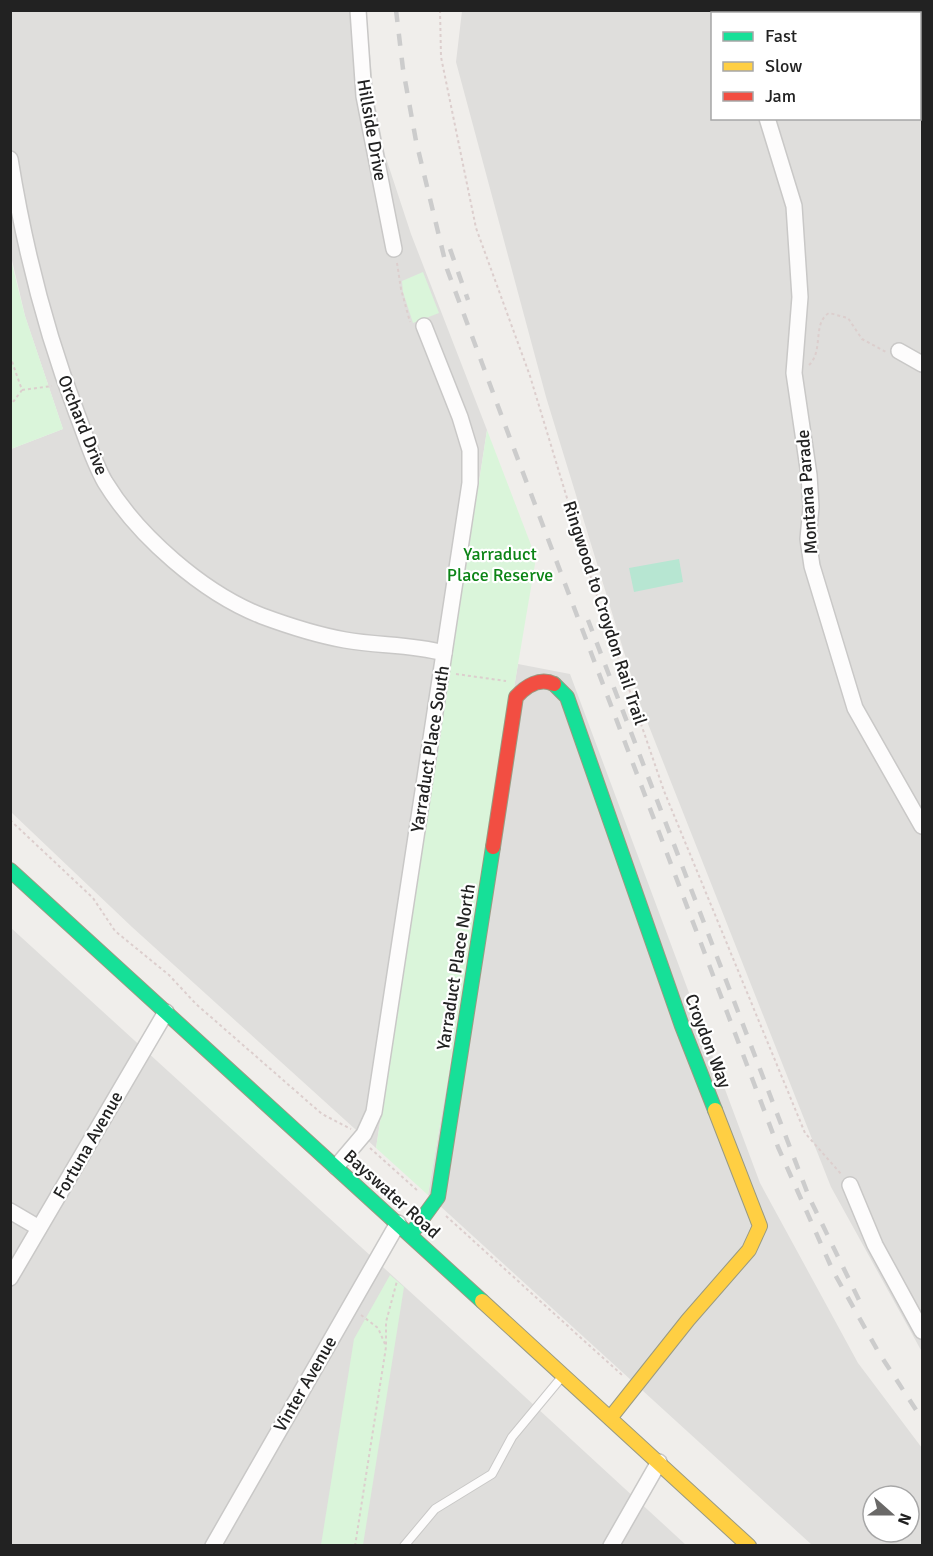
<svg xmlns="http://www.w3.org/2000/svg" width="933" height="1556" viewBox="0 0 933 1556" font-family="Signika,sans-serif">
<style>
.residential{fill:#dfdedc;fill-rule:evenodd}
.park{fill:#daf5da}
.pitch{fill:#b7e6d2}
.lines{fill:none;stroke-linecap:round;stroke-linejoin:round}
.lane-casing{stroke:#c9c8c7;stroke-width:10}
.street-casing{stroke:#c9c8c7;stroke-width:18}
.fast-casing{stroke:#999a82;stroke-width:16}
.slow-casing{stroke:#999a82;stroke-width:16}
.jam-casing{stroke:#999a82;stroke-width:16}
.path{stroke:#dccecd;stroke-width:2;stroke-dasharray:3 3;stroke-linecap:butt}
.lane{stroke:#fdfcfc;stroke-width:8}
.street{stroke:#fdfcfc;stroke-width:15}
.fast{stroke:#16e098;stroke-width:14}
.slow{stroke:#ffcf43;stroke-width:14}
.jam{stroke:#f24e42;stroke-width:14}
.rail{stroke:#ccc;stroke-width:4.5;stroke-dasharray:12 12;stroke-linecap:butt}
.labels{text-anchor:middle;stroke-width:4.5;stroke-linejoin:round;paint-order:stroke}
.street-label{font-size:18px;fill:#222;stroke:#fff}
.park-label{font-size:18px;fill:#0c8416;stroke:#fff}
</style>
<rect width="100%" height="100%" fill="#f0eeeb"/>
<g class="residential">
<path d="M11,11H366L374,98L385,155L411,234L487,430L376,1148L132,927L11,812V449L63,429L25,316L11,256Z"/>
<path d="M462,11H922V1352L831,1187L639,701L546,397L456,62ZM712,14H920V118H712Z"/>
<path d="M518,664L570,674L760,1183L858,1363L922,1448V1545H812L428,1195ZM873,1496H909V1532H873Z"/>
<path d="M10,927L497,1371L686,1545H11Z"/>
</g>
<g class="park">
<path d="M10,256L25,316L63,429L11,449Z"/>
<path d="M423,272L439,313L413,323L403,292L402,281Z"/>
<path d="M487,430L536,558L428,1195L376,1148Z"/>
<path d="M390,1275L404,1287L363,1545H321L354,1339Z"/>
</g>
<path class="pitch" d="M679,559L683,582L634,592L629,568Z"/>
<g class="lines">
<g class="lane-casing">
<path id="lane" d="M404,1546L435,1509L492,1474L512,1437L561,1378"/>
</g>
<g class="street-casing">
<g id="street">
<path d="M358,10L364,96L394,249"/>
<path d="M740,14L741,10"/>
<path d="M767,118L794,206L800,297L794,373L809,475L811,507L808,539L812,566L855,708L922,826"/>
<path d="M10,159C24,246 46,333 77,414C86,437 93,461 105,482C138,536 203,593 262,616C289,626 317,635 345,640C379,646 411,644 444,653"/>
<path d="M899,351L922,364"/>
<path d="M336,1167L364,1134L374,1112L470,483V450L460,417L424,326"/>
<path d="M850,1185L875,1245L922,1331"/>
<path d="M10,1211L39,1228"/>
<path d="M10,1278L166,1012"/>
<path d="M213,1546L398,1223"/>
<path d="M611,1546L659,1462"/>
</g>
</g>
<g class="fast-casing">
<g id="fast">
<path d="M554,684L567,697L682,1026L715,1110"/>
<path d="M10,870L482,1301"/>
<path d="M411,1234L438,1197L493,847"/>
</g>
</g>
<g class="slow-casing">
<g id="slow">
<path d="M482,1301L749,1546"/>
<path d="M611,1417L688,1320L749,1250L760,1226L715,1110"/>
</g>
</g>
<g class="jam-casing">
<path id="jam" d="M493,847L516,697C526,686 540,677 554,684"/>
</g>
<g class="path">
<path d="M440,10L441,57L476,228L530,376L593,584L664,791L805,1133L841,1174"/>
<path d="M397,263L401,289L410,322"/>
<path d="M10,356L22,390L10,406"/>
<path d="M809,365C824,351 812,323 829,313L848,318L862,339L886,352"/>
<path d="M22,390L52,386"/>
<path d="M456,674L506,681"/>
<path d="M10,820L93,898L115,931L169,975L196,1004L322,1114L351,1129"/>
<path d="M370,1148L419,1192"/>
<path d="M446,1216L622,1375"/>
<path d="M361,1315L378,1328L385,1344"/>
<path d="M355,1546L386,1347V1322L397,1281"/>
</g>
<use href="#lane" class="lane"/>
<use href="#street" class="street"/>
<use href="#fast" class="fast"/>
<use href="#slow" class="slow"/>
<use href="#jam" class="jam"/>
<g class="rail">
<path d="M396,10L403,69L416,141L447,269L511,441L778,1147L833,1271L879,1353L922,1419"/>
<path d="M450,249L468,300"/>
<path d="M588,620L809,1197L860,1302"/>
</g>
</g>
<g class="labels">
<g class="street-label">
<text transform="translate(372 130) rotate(80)" y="6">Hillside Drive</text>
<text transform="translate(83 425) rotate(68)" y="6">Orchard Drive</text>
<text transform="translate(807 492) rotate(-94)" y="6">Montana Parade</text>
<text transform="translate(605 613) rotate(72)" y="6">Ringwood to Croydon Rail Trail</text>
<text transform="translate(430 749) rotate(-81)" y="6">Yarraduct Place South</text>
<text transform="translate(456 967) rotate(-81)" y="6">Yarraduct Place North</text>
<text transform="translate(708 1041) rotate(69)" y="6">Croydon Way</text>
<text transform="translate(88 1145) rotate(-60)" y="6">Fortuna Avenue</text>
<text transform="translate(392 1194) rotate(42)" y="6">Bayswater Road</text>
<text transform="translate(305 1384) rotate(-60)" y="6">Vinter Avenue</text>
</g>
<g class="park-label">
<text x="500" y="560">Yarraduct<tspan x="500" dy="21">Place Reserve</tspan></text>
</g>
</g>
<rect width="933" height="1556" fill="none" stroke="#222222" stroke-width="24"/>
<rect x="711" y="12" width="210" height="108" fill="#ffffff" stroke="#a7a7a7" stroke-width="1.5"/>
<rect x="723" y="32" width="30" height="9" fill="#16e098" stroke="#a7a7a7" stroke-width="1.5"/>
<text x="765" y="42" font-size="18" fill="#222222">Fast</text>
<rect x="723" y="62" width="30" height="9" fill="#ffcf43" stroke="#a7a7a7" stroke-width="1.5"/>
<text x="765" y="72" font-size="18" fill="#222222">Slow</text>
<rect x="723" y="92" width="30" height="9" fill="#f24e42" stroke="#a7a7a7" stroke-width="1.5"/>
<text x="765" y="102" font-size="18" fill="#222222">Jam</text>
<g transform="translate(891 1514) rotate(111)"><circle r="28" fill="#ffffff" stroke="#a7a7a7" stroke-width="1.5"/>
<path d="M0-4.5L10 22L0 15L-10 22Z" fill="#6a6968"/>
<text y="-9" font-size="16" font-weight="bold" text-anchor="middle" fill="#222222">N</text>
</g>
</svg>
